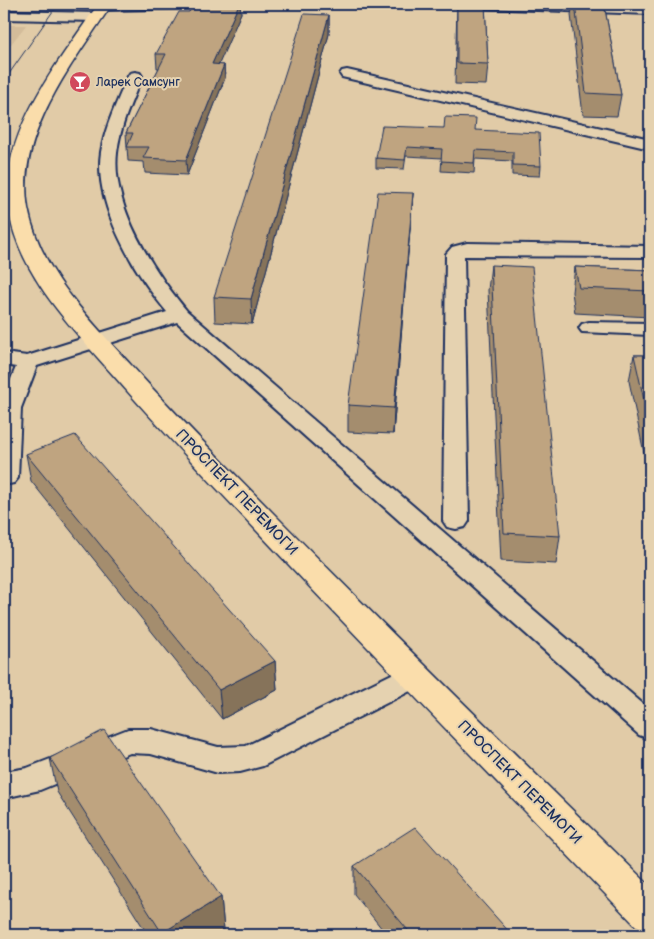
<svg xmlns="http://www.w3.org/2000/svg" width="654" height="939" viewBox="0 0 654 939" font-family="'Balsamiq Sans',sans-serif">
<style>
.built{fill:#d3bc9a}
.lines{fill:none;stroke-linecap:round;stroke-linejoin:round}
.minor-casing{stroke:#1b2f5e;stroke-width:4}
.major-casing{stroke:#1b2f5e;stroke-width:3}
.minor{fill:#e5d2b0;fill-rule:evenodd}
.major{fill:#faddab;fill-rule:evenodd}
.tram{stroke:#1b2f5e;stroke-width:1}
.wall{fill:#a48d6e;stroke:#1b2f5e}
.shaded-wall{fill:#86735a;stroke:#1b2f5e}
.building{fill:#bfa480;stroke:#1b2f5e}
.labels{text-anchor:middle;stroke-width:4;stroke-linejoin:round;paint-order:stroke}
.far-poi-label{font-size:12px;fill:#1b2f5e;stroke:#e5d2b0;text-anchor:start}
.street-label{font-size:15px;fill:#1b2f5e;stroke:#e5d2b0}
</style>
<rect width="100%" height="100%" fill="#e1cba7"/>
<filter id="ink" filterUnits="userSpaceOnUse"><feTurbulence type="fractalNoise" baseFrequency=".02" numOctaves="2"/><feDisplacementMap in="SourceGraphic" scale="10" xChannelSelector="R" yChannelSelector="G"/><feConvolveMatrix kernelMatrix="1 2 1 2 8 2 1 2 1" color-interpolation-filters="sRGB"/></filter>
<g filter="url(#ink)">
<path class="built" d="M4,25H26L4,53Z"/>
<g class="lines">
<g class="minor-casing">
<g id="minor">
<path d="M99,4H210L204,8L104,10L100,9L98,6Z"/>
<path d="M476,4H580L650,6V14L482,8Z"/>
<path d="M4,11L96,13L102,17L96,21L4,19Z"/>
<path d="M347,70L650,139V149L342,77L340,74L342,71Z"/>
<path d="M135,72L140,73L142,76C132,101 120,126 117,153C111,206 154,272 187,311L650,710V739L639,735L177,322L37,366L21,408L18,478L14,483L4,485V396L16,367L4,365V353L27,356L167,312C135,274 93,204 101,152C105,126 118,100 128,76L130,73Z"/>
<path d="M467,243L650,246V257L464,256L469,521L465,527L456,529L447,527L443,521L446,254L452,247Z"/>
<path d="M589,322L650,323V335L582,332L579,328L582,324Z"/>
<path d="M414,665L424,668L428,676L424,684L263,766L240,772L218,773L151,754L130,753L40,790L4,798V772L27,768L128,729H151L218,747L246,746L404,668Z"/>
</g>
</g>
<g class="major-casing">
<path id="major" d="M98,4H112C74,62 15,134 28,208C40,271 90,320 131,365C177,416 224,463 272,512C396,638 523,762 650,886V931L636,926C509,794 381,663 256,530C208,479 160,429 114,376C72,328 17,273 8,206C0,132 59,62 98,4Z"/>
</g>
<use href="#minor" class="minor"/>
<use href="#major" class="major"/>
<path class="tram" d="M4,81L58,4"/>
</g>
<g class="wall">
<path d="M194,4H240L241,13L218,65H224L225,78L187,175L145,173L144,162L128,161L126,133L159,68H157L156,54L189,12Z"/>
<path d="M457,4H485L488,64L486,85L455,84Z"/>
<path d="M573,4H604L621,95L617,116L583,115L571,15Z"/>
<path d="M329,15V34L252,324L215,322L214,297Z"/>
<path d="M444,128L475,130L541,166L540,176L512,175V161L475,159L474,173L441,171L442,158L406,156L404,169L376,168V158Z"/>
<path d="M413,193L411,217L393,434L348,432V405Z"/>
<path d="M491,265L560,536L556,564L501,561L488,290Z"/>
<path d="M575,267L650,270V317L575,313L572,292Z"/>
<path d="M634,355H650V482L629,381Z"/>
<path d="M26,454L275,661L277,690L222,719L31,481Z"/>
<path d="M50,758L221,897L224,930L216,935H148L57,792Z"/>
<path d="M354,866L512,935H387L354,894Z"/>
</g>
<g class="shaded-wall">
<path d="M239,4H240L241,13L213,78L212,64Z"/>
<path d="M329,15V34L252,324L251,299Z"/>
<path d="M224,65L225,78L187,175L186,160Z"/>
<path d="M413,193L411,217L393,434L394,408Z"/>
<path d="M4,312L7,327L4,332Z"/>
<path d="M4,366L5,373L4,376Z"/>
<path d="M275,661L277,690L222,719L219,690Z"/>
<path d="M221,897L224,930L216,935H162V933Z"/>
</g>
<g class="building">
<path d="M194,4H239L212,64L224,65L186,160L143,158L149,147H127L133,133H126L166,54H156L179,12H189Z"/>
<path d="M457,4H485L488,64L457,63Z"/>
<path d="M575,4H604L621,95L586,93Z"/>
<path d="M304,14L329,15L251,299L214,297Z"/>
<path d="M445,117L476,118L475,130L539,133L541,166L513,165V152L475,150L474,163L441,161L442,149L407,147L405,160L376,158L382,126L444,128Z"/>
<path d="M378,192L413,193L394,408L348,405Z"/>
<path d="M491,265L532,267L560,536L504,533Z"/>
<path d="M575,267L650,270V291L579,288Z"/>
<path d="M634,355H650V427Z"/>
<path d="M75,435L275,661L219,690L26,454Z"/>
<path d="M104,730L221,897L162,933L50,758Z"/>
<path d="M415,827L512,935H412L354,866Z"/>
</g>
</g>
<defs>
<g id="bar-disc" transform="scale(1.125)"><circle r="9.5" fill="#d1495b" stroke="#e5d2b0"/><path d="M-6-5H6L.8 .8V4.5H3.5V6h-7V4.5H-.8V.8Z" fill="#fff"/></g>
</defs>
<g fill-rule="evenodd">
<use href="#bar-disc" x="80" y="82"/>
</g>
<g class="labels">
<g class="far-poi-label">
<text x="96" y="86">Ларек Самсунг</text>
</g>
<g class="street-label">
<text transform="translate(237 492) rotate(46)" y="5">ПРОСПЕКТ ПЕРЕМОГИ</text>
<text transform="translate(520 782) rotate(45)" y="5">ПРОСПЕКТ ПЕРЕМОГИ</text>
</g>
</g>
<rect width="654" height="939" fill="none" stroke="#e5d2b0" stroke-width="20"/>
<rect x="10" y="10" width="634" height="919" fill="none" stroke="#1b2f5e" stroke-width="2" filter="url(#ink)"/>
</svg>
